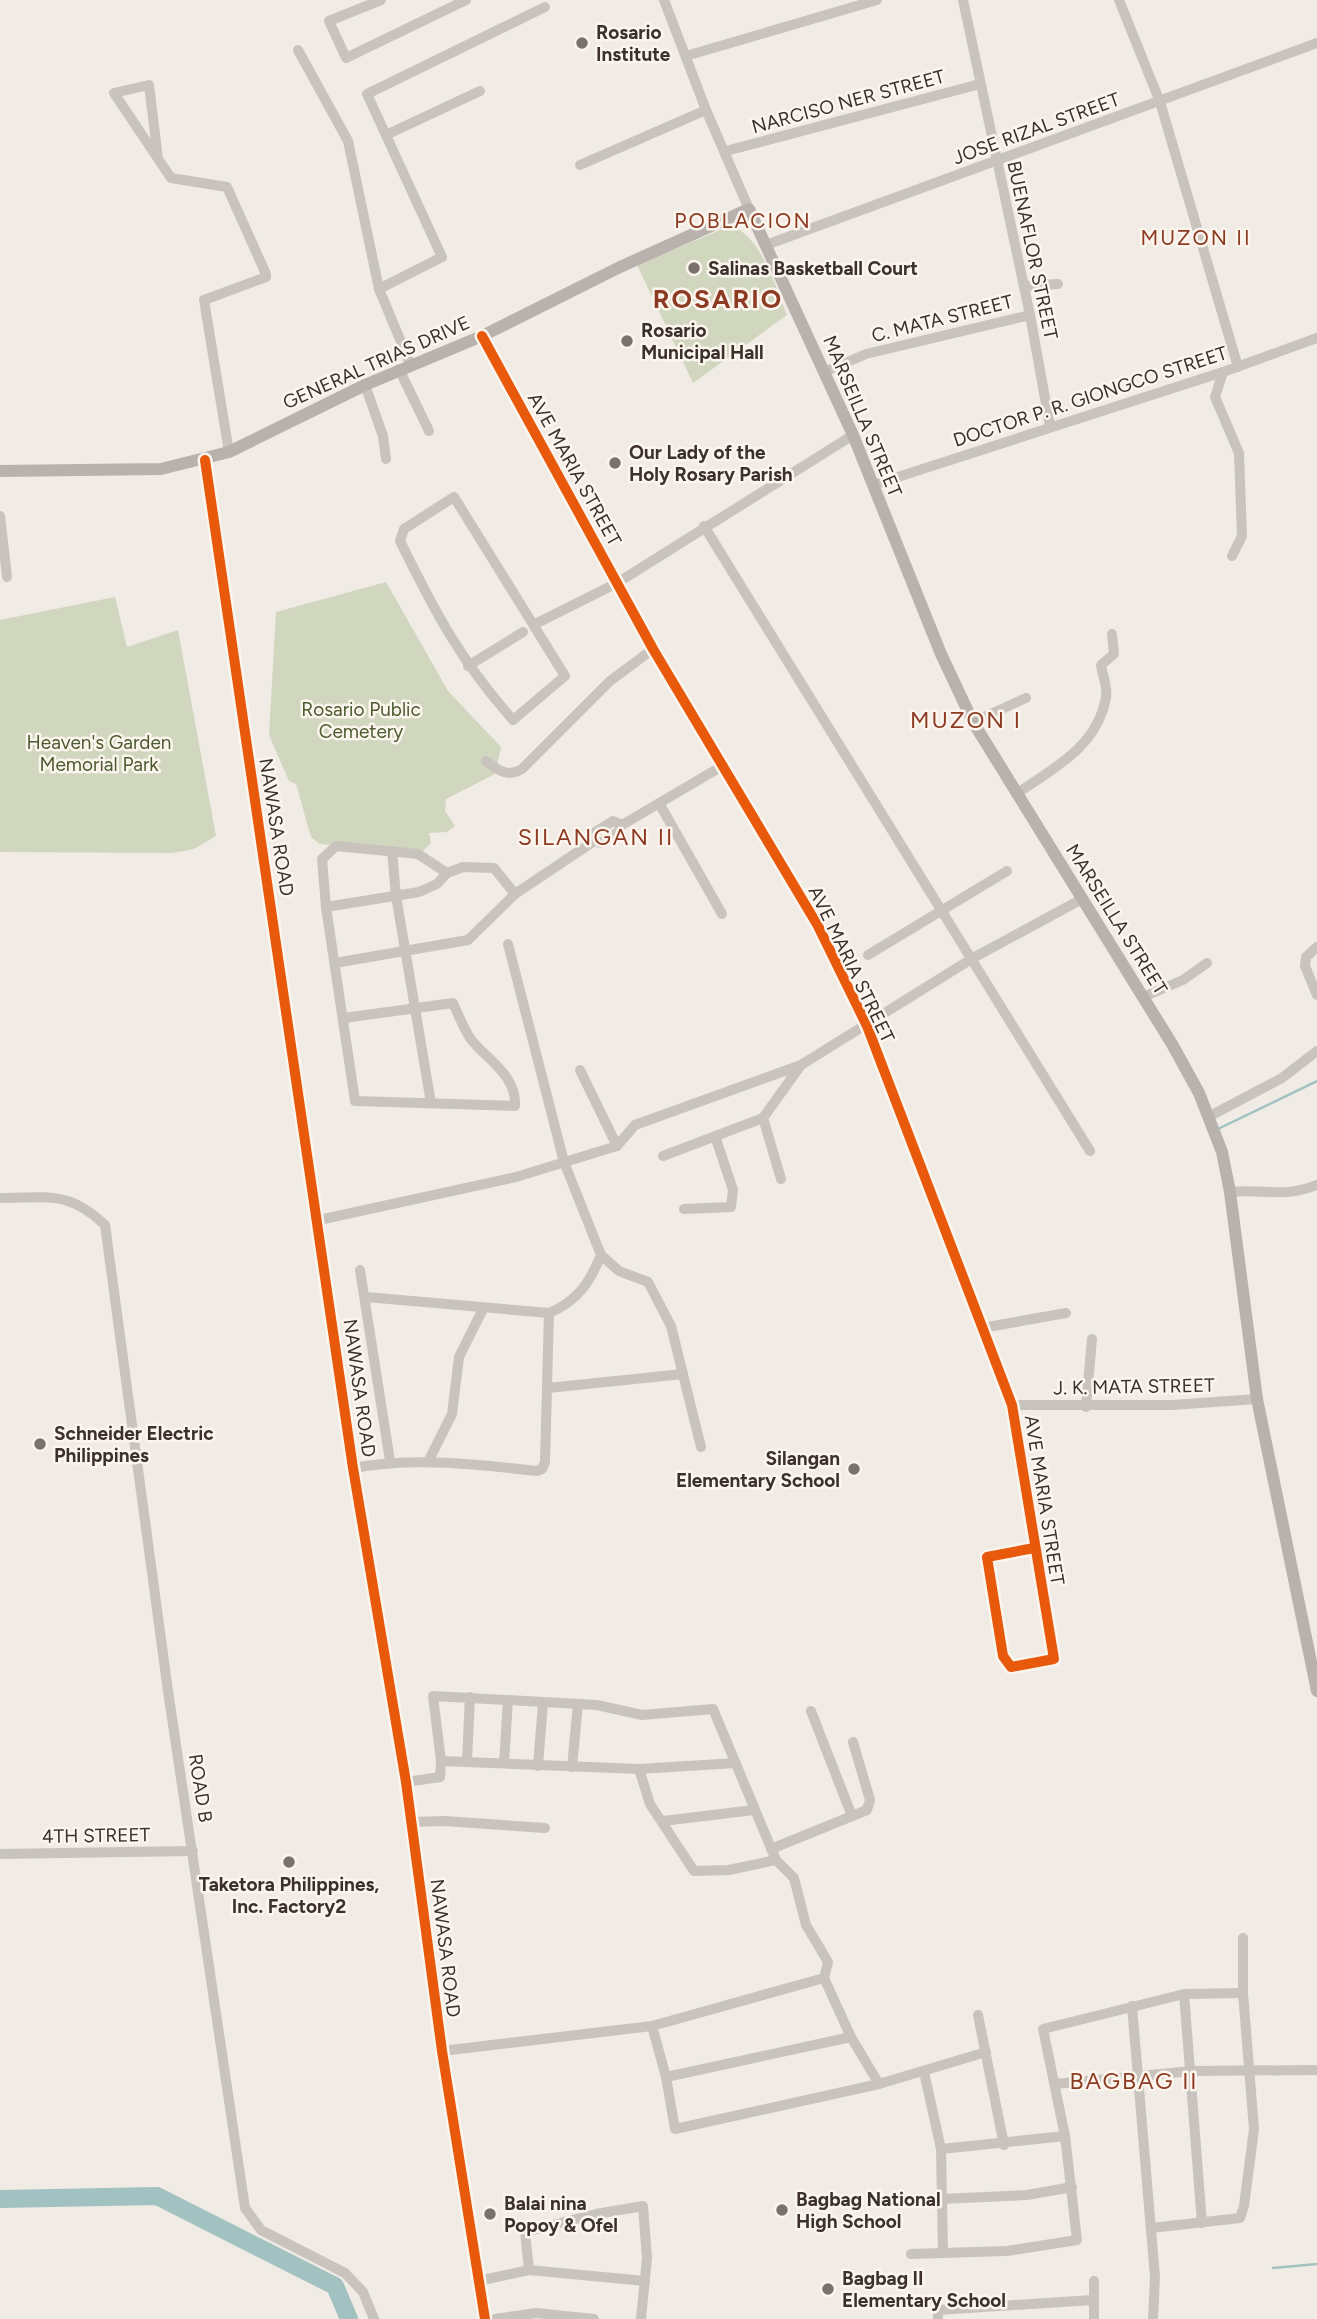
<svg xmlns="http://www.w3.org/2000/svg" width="1317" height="2319" viewBox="0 0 1317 2319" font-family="Figtree,sans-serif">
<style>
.green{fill:#d1d6bf}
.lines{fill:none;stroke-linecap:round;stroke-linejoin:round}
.stream{stroke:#a1c2c1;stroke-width:2.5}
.river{stroke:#a1c2c1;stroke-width:18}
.minor{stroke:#c9c3be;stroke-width:10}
.major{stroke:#b8b1ad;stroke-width:12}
.cycleway-casing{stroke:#fbf5ee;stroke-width:15}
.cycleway{stroke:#e8590c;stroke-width:10}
.poi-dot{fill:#7a716c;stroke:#fbf5ee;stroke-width:2.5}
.labels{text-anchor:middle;stroke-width:5;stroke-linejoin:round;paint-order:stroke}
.poi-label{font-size:19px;font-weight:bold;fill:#3b302b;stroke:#fbf5ee;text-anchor:start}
.street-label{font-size:19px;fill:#3b302b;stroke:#fbf5ee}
.park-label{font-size:19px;fill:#4a5a2e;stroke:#fbf5ee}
.neighbourhood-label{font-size:21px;letter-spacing:2px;fill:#8c3b22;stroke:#fbf5ee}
.quarter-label{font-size:23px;letter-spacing:2px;fill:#8c3b22;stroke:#fbf5ee}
.district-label{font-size:26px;font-weight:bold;letter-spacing:2px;fill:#8c3b22;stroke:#fbf5ee}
</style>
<rect width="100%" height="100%" fill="#f0ebe5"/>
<g class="green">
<path d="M732,225C764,242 774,284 787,315L693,383L637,265Z"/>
<path d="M386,582L448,691L501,747L495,774L446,799L445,811L455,826L447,832L429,833L431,843L422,852L320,844L311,837L296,784L289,781L269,735L276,612Z"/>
<path d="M115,597L127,647L178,630L216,836L194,849L172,853L0,852V620Z"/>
</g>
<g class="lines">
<g class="stream">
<path d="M1220,1128L1317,1081"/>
<path d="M1273,2268L1317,2264"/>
</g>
<path class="river" d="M0,2199L157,2196L335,2286L349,2319"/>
<g class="minor">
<path d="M381,0L329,21L346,58L466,0"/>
<path d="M664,0L706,110L749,209"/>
<path d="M963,0L1030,315L1050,426"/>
<path d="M1119,0L1160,102L1238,367"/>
<path d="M298,50L348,141L379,289"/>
<path d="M686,56L877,0"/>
<path d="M386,135L480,91"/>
<path d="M726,151L980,84"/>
<path d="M158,159L149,85L114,93L171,178L227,187L266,274V277L204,300L229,452"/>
<path d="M580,165L706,110"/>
<path d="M766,245L1317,43"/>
<path d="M1024,286L1058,284"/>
<path d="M482,336L653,649L818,926L867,1026L1012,1405L1054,1659L1011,1667L1003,1656L987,1557L1034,1548"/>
<path d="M411,366L379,289L442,257L367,94L545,7"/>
<path d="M399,369L429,431"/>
<path d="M824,372L866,354L1030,315"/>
<path d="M1223,372L1215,397L1239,453L1242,536L1232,556"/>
<path d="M365,385L383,436L386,459"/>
<path d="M205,460L353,1468L406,1782L442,2051L485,2319"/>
<path d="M873,485L1223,372L1317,338"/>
<path d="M454,497L565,676L513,720C460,660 435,612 400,541L404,529Z"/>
<path d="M0,516L7,577"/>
<path d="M704,526L1090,1151"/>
<path d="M535,624L617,583L853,435"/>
<path d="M468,666L523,632"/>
<path d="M973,722L1026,698"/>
<path d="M486,761C498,770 507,778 522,769L610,681L653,649"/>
<path d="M1016,794C1054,768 1098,746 1106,697C1108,687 1102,674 1101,665L1114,654L1112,634"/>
<path d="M659,803L722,914"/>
<path d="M622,825L724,765"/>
<path d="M392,851L396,896L431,1103"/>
<path d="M515,894L594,841L601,843L618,832L622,825L613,821L594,833V841"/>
<path d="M326,907L419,892L437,884L447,873L463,867L494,868L515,894L468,940L335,963"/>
<path d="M1317,947L1306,957L1305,966L1317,995"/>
<path d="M868,955L1007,871"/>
<path d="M1143,997L1183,980L1207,963"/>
<path d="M344,1018L453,1003C458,1014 463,1027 470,1038C484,1058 517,1074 515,1106L355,1101L326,907L322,859L336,846L418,854L447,873"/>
<path d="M580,1070L617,1146"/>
<path d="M1210,1116L1282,1078L1317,1051"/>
<path d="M663,1156L763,1118"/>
<path d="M781,1179L763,1118L801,1065"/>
<path d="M1230,1192C1266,1188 1281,1199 1317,1185"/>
<path d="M0,1198C48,1198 68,1190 105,1225L168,1691L245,2208L261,2230L345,2273L363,2292L374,2319"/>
<path d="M684,1209L731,1207L733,1190L715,1136"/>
<path d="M319,1220L516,1177L617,1146L635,1125L801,1065L973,958L1082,899"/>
<path d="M601,1255L619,1271L648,1282L671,1326L701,1447"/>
<path d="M360,1270L390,1461"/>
<path d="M366,1297L549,1313C578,1301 590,1282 601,1255L564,1162L508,944"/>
<path d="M982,1328L1066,1313"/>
<path d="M548,1388L683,1374"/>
<path d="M1012,1405H1172L1257,1399"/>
<path d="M1086,1407L1092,1339"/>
<path d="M428,1462L452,1414L459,1357L483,1309"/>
<path d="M353,1468C414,1457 475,1464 537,1471L542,1469L545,1462L549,1313"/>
<path d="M811,1711L852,1816"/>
<path d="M467,1760L470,1697"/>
<path d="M441,1761L639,1769L736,1763"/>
<path d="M504,1763L508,1700"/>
<path d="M538,1766L543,1703"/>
<path d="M572,1767L578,1704"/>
<path d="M406,1782L440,1777L441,1761L433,1696L597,1705L642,1715L713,1709L776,1860L729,1870L694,1871L650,1804L639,1769"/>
<path d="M663,1821L754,1810"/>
<path d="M412,1822L444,1821L545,1828"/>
<path d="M771,1849L867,1810L870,1800L853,1742"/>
<path d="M0,1854L193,1851"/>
<path d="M776,1860L794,1878L806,1925L828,1962L824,1978"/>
<path d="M1184,1994L1202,2223"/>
<path d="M1132,2006L1155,2277L1153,2319"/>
<path d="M978,2015L1004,2145"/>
<path d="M652,2026L666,2077L675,2129L879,2084L986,2052"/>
<path d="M851,2037L879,2084"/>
<path d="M442,2051L652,2026L824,1978L851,2037L666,2077"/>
<path d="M924,2072L941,2149L943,2252"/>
<path d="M1055,2084L1192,2071L1317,2070"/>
<path d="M941,2149L1065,2136"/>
<path d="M942,2199L1027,2195L1072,2187"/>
<path d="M1151,2228L1240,2218L1244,2206L1254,2129L1243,1993V1938"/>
<path d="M911,2254L1007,2251L1077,2240L1065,2136L1043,2029L1184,1994L1243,1993"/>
<path d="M529,2270L525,2232L596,2214L643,2206L647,2258L641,2319"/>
<path d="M478,2281L529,2270L645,2281"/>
<path d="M1094,2281V2319"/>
<path d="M495,2319L536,2313L594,2319"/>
<path d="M938,2319V2310L1093,2300"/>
</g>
<path class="major" d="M0,471L161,469L229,452L365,385L482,336L620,267L749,209L853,435L941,654L973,722L1172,1044L1199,1093L1222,1152L1230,1192L1257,1399L1317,1691"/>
<g class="cycleway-casing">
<g id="cycleway">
<path d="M482,336L653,649L818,926L867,1026L1012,1405L1054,1659L1011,1667L1003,1656L987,1557L1034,1548"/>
<path d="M205,460L353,1468L406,1782L442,2051L485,2319"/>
</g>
</g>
<use href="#cycleway" class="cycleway"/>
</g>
<g class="poi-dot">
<circle cx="582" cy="43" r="7"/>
<circle cx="694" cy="268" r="7"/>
<circle cx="627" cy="341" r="7"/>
<circle cx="615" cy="463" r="7"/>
<circle cx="40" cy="1444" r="7"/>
<circle cx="854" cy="1469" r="7"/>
<circle cx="289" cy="1862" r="7"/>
<circle cx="782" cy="2210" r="7"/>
<circle cx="490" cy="2214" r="7"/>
<circle cx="828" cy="2289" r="7"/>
</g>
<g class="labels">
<g class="poi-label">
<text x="596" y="39">Rosario<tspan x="596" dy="22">Institute</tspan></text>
<text x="708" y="275">Salinas Basketball Court</text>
<text x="641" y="337">Rosario<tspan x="641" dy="22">Municipal Hall</tspan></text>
<text x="629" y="459">Our Lady of the<tspan x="629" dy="22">Holy Rosary Parish</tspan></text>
<text x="54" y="1440">Schneider Electric<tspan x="54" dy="22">Philippines</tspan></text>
<text x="840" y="1465" text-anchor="end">Silangan<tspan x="840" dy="22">Elementary School</tspan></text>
<text x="289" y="1891" text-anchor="middle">Taketora Philippines,<tspan x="289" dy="22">Inc. Factory2</tspan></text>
<text x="796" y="2206">Bagbag National<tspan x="796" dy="22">High School</tspan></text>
<text x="504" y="2210">Balai nina<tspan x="504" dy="22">Popoy &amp; Ofel</tspan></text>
<text x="842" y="2285">Bagbag II<tspan x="842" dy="22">Elementary School</tspan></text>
</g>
<g class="street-label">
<text transform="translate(848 101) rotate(-15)" y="7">NARCISO NER STREET</text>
<text transform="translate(1036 128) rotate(-20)" y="7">JOSE RIZAL STREET</text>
<text transform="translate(1033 250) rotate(78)" y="7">BUENAFLOR STREET</text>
<text transform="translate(942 318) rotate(-14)" y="7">C. MATA STREET</text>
<text transform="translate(376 362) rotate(-24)" y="7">GENERAL TRIAS DRIVE</text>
<text transform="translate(1090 396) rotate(-18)" y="7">DOCTOR P. R. GIONGCO STREET</text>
<text transform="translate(863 416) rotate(67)" y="7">MARSEILLA STREET</text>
<text transform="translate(575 469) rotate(61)" y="7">AVE MARIA STREET</text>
<text transform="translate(277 827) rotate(81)" y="7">NAWASA ROAD</text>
<text transform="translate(1117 919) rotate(58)" y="7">MARSEILLA STREET</text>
<text transform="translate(852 964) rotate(64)" y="7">AVE MARIA STREET</text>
<text transform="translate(1134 1386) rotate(-1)" y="7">J. K. MATA STREET</text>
<text transform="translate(360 1388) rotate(82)" y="7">NAWASA ROAD</text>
<text transform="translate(1045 1500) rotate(81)" y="7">AVE MARIA STREET</text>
<text transform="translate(201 1788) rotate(81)" y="7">ROAD B</text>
<text transform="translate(96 1835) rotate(-1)" y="7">4TH STREET</text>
<text transform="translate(446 1948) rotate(83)" y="7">NAWASA ROAD</text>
</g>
<g class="park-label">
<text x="361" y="716">Rosario Public<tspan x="361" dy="22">Cemetery</tspan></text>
<text x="99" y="749">Heaven's Garden<tspan x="99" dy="22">Memorial Park</tspan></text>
</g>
<g class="neighbourhood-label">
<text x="743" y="228">POBLACION</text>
<text x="1196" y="245">MUZON II</text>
</g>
<g class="quarter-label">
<text x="966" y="728">MUZON I</text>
<text x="596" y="845">SILANGAN II</text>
<text x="1134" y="2089">BAGBAG II</text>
</g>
<g class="district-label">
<text x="718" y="308">ROSARIO</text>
</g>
</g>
</svg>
